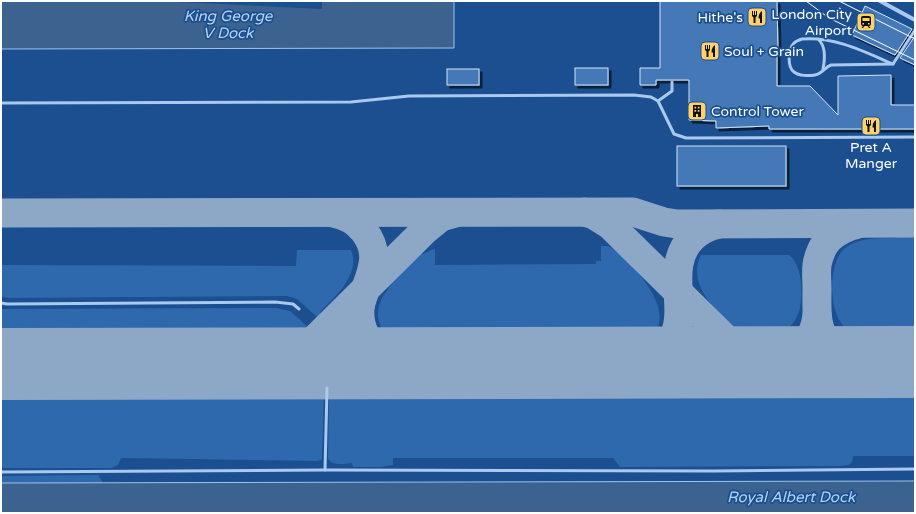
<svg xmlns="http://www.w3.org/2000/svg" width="916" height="514" viewBox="0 0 916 514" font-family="'Varela Round',sans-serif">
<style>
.green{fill:#2e69ad}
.water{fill:#3c6290;stroke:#9cc4f0}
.pier{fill:#1b4f8f}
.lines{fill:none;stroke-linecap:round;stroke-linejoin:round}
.taxiway{stroke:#8da7c7;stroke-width:29}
.runway{stroke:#8da7c7;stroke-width:72}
.building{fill:#4478b7;stroke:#cfe3fa;filter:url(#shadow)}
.path{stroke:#a9c9ee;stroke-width:2;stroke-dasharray:2 3;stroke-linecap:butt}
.service{stroke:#a9c9ee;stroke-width:3}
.minor{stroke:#a9c9ee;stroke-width:4}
.tram{stroke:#fff;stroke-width:1}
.labels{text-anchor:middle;stroke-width:3.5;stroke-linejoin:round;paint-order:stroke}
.poi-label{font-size:14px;fill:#fff;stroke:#1b4f8f;text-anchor:end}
.water-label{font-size:15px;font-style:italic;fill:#b5d3f5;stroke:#1b4f8f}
</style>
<defs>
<filter id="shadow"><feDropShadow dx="3" dy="3" stdDeviation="0" flood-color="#0009"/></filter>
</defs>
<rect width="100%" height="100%" fill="#1b4f8f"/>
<g class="green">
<path d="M896,235H915V333C903,333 860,336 851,332C828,321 827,266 843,250C857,237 879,238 896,238Z"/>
<path d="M601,246C603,246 605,246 607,246C612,247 617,252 620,255C637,268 675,312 653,334L384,335C382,329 379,324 378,317C376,293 406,270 421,254C426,254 430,249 435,249V265L596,264V261H601Z"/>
<path d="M297,250H351C361,274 335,297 320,312L321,313L317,317L297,299L287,296L8,298L1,296V265L296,266Z"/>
<path d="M701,255H789C803,265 804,299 798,314C795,322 789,328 783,334H743C721,317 685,286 701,255Z"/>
<path d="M277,308L290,311L308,327L300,336H1V309Z"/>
<path d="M915,391V456H853C852,466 849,465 840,466L620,467L613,458H393V465L381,467H353L352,463C343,464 333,466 328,459L329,393Z"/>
<path d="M1,393H324L322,458L321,460L317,461L121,458L118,465L112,468H1Z"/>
<path d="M98,475L103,483H1V476Z"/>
</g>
<g class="water">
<path d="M1,1H454V48L1,49Z"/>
<path d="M915,481V513H1V483Z"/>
</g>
<path class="pier" d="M157,1H322V9Z"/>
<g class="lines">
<g class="taxiway">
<path d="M585,212L594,215L610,225L737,350L746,356L762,362"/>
<path d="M1,213L633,212L664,222L677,224L915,223"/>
<path d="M333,213C345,215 356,221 364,231C384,257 368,277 361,303C356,325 368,349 389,358C395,361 401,362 407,363"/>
<path d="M858,224C848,226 835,232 828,240C823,245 818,257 817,265C816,273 817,281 817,289C817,308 815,327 827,343C836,355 848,357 861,362"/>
<path d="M772,362C797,354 814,344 817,315"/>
<path d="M270,363C282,361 292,359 302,352L425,230L441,217L455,213"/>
<path d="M632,363C716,344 653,277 692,238C699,231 709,226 719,224"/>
</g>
<path class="runway" d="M1,364L915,362"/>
</g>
<g class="building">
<path d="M660,1H777L778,51H777V86H810L838,115V76L891,75V105H915V129H769V126L716,128V121L689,120V80H656V85H640V68H660Z"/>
<path d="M865,6L912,29L895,55L852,35Z"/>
<path d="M915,36V65L900,58Z"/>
<rect x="575" y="68" width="33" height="17"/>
<rect x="447" y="69" width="32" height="16"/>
<rect x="677" y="146" width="109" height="40"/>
</g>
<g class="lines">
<path class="path" d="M839,8L842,10L839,15"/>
<g class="service">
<path d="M802,39C834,36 865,52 893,64L831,65C825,67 822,74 815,75C809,76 799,76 794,72C787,67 788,49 794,43C796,41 799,40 802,39Z"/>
<path d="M819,40C826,47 825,59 823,69"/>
<path d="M893,64L915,30"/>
<path d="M658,101L672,91V82"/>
<path d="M1,103L351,102L409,96L634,95L651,97L658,101L674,134L686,138L915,137"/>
<path d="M1,303L7,304L275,302L293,304L299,309"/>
<path d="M325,470L327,388"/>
<path d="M1,472L325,470L714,471L915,469"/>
</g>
<path class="minor" d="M880,1L915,20"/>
<g class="tram">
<path d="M806,1L829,18L915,60"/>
<path d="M839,1L915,39"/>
</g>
</g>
<defs>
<g id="restaurant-square" transform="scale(1)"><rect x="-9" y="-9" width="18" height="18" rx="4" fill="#ffd166" stroke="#1b4f8f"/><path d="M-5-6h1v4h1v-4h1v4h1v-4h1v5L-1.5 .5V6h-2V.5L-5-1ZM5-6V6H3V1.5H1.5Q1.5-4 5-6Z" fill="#111"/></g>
<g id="station-square" transform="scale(1)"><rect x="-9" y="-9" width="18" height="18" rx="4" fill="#ffd166" stroke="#1b4f8f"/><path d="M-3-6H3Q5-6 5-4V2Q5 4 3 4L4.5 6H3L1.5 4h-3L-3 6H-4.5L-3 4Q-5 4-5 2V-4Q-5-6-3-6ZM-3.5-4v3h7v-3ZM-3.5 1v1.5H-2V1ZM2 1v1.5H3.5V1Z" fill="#111"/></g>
<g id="building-square" transform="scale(1)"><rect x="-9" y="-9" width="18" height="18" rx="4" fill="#ffd166" stroke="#1b4f8f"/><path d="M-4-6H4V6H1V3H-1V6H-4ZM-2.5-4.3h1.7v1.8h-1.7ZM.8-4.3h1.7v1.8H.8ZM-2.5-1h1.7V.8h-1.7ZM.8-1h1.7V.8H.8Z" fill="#111"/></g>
</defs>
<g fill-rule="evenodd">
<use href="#restaurant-square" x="757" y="17"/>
<use href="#station-square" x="866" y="22"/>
<use href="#restaurant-square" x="710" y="51"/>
<use href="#building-square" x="697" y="111"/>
<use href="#restaurant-square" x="871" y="126"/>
</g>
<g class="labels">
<g class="poi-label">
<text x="852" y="19">London City<tspan x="852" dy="16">Airport</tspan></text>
<text x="743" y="22">Hithe's</text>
<text x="724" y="56" text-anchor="start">Soul + Grain</text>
<text x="711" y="116" text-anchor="start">Control Tower</text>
<text x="871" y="152" text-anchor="middle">Pret A<tspan x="871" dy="16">Manger</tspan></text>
</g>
<g class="water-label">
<text x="228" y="21">King George<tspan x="228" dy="17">V Dock</tspan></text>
<text x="791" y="502">Royal Albert Dock</text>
</g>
</g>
<rect width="916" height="514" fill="none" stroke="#ffffff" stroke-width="4"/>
</svg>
